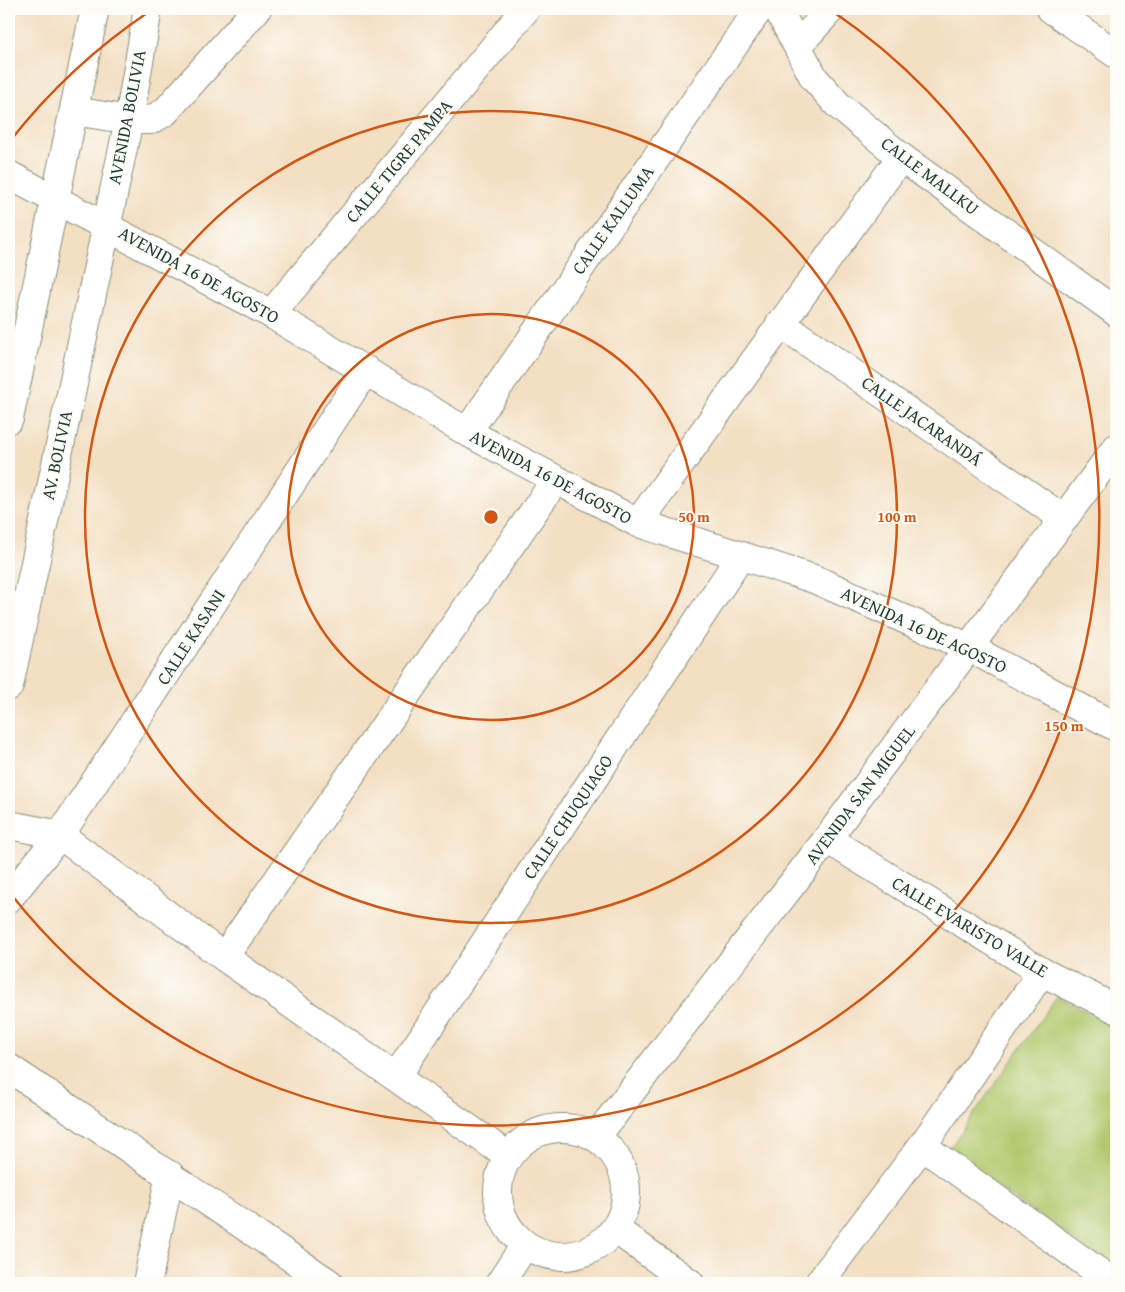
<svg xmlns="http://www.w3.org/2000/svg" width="1125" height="1292" viewBox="0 0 1125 1292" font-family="'Gentium Book Plus',serif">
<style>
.green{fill:#b1c86c;stroke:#688250}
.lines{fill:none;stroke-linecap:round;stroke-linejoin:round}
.minor-casing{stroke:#898e7b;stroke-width:30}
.minor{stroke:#fff;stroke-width:28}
.ring{fill:none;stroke:#d45610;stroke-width:2.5}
.labels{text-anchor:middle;stroke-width:4;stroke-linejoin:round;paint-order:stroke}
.street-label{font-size:18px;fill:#1f3d34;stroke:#fdfcf7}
.centre{fill:#d45610;stroke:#fdfcf7;stroke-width:2.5}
.ring-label{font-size:15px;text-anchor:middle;font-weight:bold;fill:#d45610;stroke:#fdfcf7;stroke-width:4;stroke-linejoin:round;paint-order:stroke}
</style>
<rect width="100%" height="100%" fill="#fdfcf7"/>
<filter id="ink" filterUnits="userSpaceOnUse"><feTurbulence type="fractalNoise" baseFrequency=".02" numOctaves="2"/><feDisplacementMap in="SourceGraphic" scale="10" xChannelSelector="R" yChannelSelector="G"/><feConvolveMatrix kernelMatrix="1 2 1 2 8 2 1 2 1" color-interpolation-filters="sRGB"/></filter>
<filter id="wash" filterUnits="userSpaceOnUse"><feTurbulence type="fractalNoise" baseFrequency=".0096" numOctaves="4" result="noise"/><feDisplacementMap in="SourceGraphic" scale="20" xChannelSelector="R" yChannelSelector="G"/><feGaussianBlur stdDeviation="1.12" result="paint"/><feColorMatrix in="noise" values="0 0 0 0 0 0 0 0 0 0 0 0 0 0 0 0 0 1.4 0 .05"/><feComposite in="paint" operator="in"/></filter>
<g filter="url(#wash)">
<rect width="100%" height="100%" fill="#f3dfc2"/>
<path class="green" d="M1057,996L1116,1027V1269L947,1152Z"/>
</g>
<g filter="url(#ink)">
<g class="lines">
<g class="minor-casing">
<g id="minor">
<path d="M778,9L814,78L838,105L901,157L1116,312"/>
<path d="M1051,9L1116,54"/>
<path d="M798,45L831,9"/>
<path d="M74,111L129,120H151L165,112L257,9"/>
<path d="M9,175L271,314L467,432L638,523L814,579L970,648L1116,727"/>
<path d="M271,314L526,9"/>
<path d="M780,323L1064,519"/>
<path d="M9,419L95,9"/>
<path d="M467,432L759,9"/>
<path d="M638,523L901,157"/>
<path d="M9,686L129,120L148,9"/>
<path d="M9,825L60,835L224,957L508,1156"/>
<path d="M827,839L1042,972L1116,1009"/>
<path d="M9,898L60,835L366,370"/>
<path d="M224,957L555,481"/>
<path d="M9,1068L329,1283"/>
<path d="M396,1077L740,557"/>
<circle cx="562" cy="1192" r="64"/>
<path d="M596,1137L827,839L1116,448"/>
<path d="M922,1146L1114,1283"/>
<path d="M615,1229L690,1283"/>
<path d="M147,1283L170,1175"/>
<path d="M500,1283L525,1245"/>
<path d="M819,1283L922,1146L1042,972"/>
</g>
</g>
<use href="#minor" class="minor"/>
</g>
</g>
<g class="ring">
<circle cx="491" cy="517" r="203"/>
<circle cx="491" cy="517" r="406"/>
<path d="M10 141A610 610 0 0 1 150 11M832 11A610 610 0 1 1 10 893"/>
</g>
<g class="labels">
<g class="street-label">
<text transform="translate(127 117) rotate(-79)" y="6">AVENIDA BOLIVIA</text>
<text transform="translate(399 161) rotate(-50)" y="6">CALLE TIGRE PAMPA</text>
<text transform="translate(930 176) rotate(37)" y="6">CALLE MALLKU</text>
<text transform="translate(613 220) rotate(-55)" y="6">CALLE KALLUMA</text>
<text transform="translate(199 275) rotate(29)" y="6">AVENIDA 16 DE AGOSTO</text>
<text transform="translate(922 421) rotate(35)" y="6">CALLE JACARANDÁ</text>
<text transform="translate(57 455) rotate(-78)" y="6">AV. BOLIVIA</text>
<text transform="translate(551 477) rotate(28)" y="6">AVENIDA 16 DE AGOSTO</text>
<text transform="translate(924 630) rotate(25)" y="6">AVENIDA 16 DE AGOSTO</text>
<text transform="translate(191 637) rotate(-57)" y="6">CALLE KASANI</text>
<text transform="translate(860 795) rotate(-53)" y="6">AVENIDA SAN MIGUEL</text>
<text transform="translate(568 817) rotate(-56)" y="6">CALLE CHUQUIAGO</text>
<text transform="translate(970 927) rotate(31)" y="6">CALLE EVARISTO VALLE</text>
</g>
</g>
<circle cx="491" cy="517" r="8" class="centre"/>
<g class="ring-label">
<text x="694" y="522">50 m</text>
<text x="897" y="522">100 m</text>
<text x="1064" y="731">150 m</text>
</g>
<rect width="1125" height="1292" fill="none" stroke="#fdfcf7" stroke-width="30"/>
</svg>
